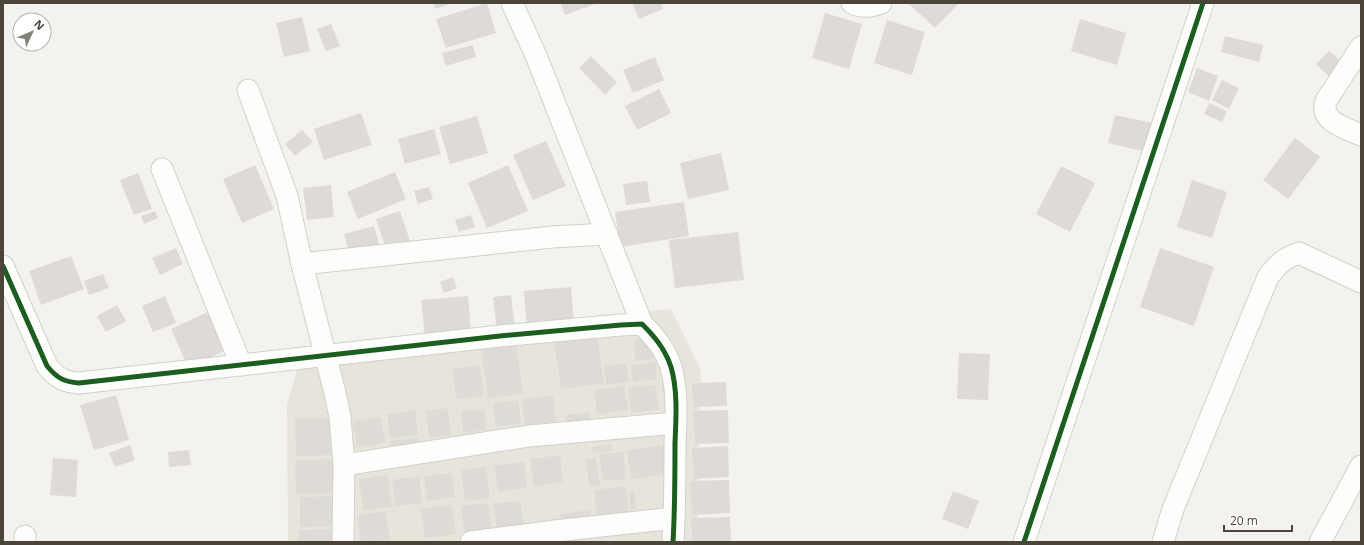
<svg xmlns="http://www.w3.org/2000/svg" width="1364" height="545" viewBox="0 0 1364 545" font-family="'Open Sans',sans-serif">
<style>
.residential{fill:#e7e4dc}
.building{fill:#dedbd6}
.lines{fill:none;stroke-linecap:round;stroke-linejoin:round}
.minor-casing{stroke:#d2d0cb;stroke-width:23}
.minor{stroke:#fdfdfc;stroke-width:21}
.cycleway-casing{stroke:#fff;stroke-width:8}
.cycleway{stroke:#1b5e20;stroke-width:5}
</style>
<rect width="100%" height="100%" fill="#f4f2ee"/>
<path class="residential" d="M671,309L701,370L697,542H288L287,405L297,370L357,341Z"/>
<g class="building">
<path d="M433,3H452L435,9Z"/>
<path d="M487,3L496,33L446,48L436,19Z"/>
<path d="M560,3H594L595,4L565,15Z"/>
<path d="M632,3H661L663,9L639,19Z"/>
<path d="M910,3H959L935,28L909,4Z"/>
<path d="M825,13L862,24L849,69L812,58Z"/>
<path d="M302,17L310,51L284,57L276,23Z"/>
<path d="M1080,19L1126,33L1117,65L1071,51Z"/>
<path d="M887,20L925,32L912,75L874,63Z"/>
<path d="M331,24L340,46L326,51L317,29Z"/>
<path d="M1225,36L1263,45L1259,62L1221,52Z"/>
<path d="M473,45L476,57L446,66L442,53Z"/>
<path d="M1329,51L1345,65L1332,79L1316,64Z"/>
<path d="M591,56L617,82L605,95L579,68Z"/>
<path d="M655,57L664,80L633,93L623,70Z"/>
<path d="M1197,68L1218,76L1209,101L1188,92Z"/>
<path d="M1222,80L1239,88L1229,109L1212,100Z"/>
<path d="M659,89L671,113L637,130L625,106Z"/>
<path d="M1209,103L1227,111L1222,122L1204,114Z"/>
<path d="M361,113L372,145L324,160L314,129Z"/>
<path d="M1115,115L1153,123L1146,152L1108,143Z"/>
<path d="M477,116L488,153L450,164L439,127Z"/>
<path d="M434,129L441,154L405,164L398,139Z"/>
<path d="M302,130L313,142L295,156L285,144Z"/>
<path d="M1295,138L1320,157L1288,199L1263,180Z"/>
<path d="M546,141L566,186L533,200L513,155Z"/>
<path d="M721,153L729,190L688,199L680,163Z"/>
<path d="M255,165L274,209L242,223L223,179Z"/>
<path d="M508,165L528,211L487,228L468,183Z"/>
<path d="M1061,166L1095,183L1070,232L1036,214Z"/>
<path d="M395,172L406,199L358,219L347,192Z"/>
<path d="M138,173L152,209L134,215L120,180Z"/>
<path d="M1192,180L1227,192L1212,238L1177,227Z"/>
<path d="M647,181L650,202L626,205L623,184Z"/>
<path d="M331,185L334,217L307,220L303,188Z"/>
<path d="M429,187L433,199L418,204L414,191Z"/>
<path d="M684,202L689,236L620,247L615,212Z"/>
<path d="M155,211L158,218L144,224L141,216Z"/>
<path d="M400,211L410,241L386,249L376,219Z"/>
<path d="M471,215L475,227L459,232L455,220Z"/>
<path d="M374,226L379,244L349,252L344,234Z"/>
<path d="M738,232L744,280L675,288L669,240Z"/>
<path d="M176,248L183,264L160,275L152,258Z"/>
<path d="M1160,248L1214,267L1194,326L1140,307Z"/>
<path d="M71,256L84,289L41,305L29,271Z"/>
<path d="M103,274L109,288L89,295L84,281Z"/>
<path d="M453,277L457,288L444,293L440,282Z"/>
<path d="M571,287L574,323L527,327L524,291Z"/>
<path d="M511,295L515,329L497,331L493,297Z"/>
<path d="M165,296L176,323L153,332L142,306Z"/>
<path d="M468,296L471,333L425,338L421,300Z"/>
<path d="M117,305L126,321L106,332L97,316Z"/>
<path d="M210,311L227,350L188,367L171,329Z"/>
<path d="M597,336L604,383L561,389L554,341Z"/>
<path d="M651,338L654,359L636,361L634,340Z"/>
<path d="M516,344L523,394L488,398L481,348Z"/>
<path d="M959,353L990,354L988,400L957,399Z"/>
<path d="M655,362L657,379L633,382L631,365Z"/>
<path d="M626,363L629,382L606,385L604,366Z"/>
<path d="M480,365L484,396L456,399L452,369Z"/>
<path d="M726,382L727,406L693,407L692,383Z"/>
<path d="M655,385L659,410L631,413L628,388Z"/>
<path d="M624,386L628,410L597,414L594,390Z"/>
<path d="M116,395L129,440L94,450L80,405Z"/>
<path d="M553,395L556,421L525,425L522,399Z"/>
<path d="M518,400L521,423L496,427L493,404Z"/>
<path d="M448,408L451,435L429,438L426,411Z"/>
<path d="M484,409L487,430L463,433L461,412Z"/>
<path d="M415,410L418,435L390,438L387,414Z"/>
<path d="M728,410L729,443L695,444L693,411Z"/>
<path d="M589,412L591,424L567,427L565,415Z"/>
<path d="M381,417L385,443L357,447L353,421Z"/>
<path d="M338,418L339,455L296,456L295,419Z"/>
<path d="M418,438L420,446L391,450L390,441Z"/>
<path d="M611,444L612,451L593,453L592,447Z"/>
<path d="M130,445L135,460L115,467L109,453Z"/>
<path d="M666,445L670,474L631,479L627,450Z"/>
<path d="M728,446L729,477L694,479L692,448Z"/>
<path d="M189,450L191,465L169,467L168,452Z"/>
<path d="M623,452L626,479L603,481L599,454Z"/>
<path d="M560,455L563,482L534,486L530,459Z"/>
<path d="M53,458L78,460L76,497L50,495Z"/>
<path d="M596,458L600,485L589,486L586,459Z"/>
<path d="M335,459L336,493L296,494L295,460Z"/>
<path d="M524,462L527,488L498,492L494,466Z"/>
<path d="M486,466L490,498L465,501L461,470Z"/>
<path d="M452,473L455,497L427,501L424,476Z"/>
<path d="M388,475L392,507L363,510L359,479Z"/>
<path d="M419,476L422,503L395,506L392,480Z"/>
<path d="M729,480L730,513L692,515L690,481Z"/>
<path d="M625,486L629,515L598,519L594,490Z"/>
<path d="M953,491L979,501L968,529L942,519Z"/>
<path d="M629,492H634L637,509L631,510Z"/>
<path d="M336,496L337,526L300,527V497Z"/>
<path d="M520,501L524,526L497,530L493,504Z"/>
<path d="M488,503L492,533L465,536L461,506Z"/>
<path d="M452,505L456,534L425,538L421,509Z"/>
<path d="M590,510L591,522L562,526L560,514Z"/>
<path d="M385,511L390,540L361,542L357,515Z"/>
<path d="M730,517L731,542H692L691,518Z"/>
<path d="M334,529V542H299L298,530Z"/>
</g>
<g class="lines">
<g class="minor-casing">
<g id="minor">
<path d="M512,3L537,58L642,324"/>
<path d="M852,3C862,8 871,7 881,3"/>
<path d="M1361,47L1326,101C1319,122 1346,128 1361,135"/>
<path d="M248,90L287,196L302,264L335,393L340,417L344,465L343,542"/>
<path d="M162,169L241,365"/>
<path d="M302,264L552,237L607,234"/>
<path d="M3,266L47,366C57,378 64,382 79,383L500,336L621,325L642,324C655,337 665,349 671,367C678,391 676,419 675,443C675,476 675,509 673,542"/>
<path d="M344,465L529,436L676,423"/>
<path d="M25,542V536"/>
<path d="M471,542L555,531L674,518"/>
<path d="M1024,542L1203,3"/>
<path d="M1163,542L1173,509L1268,277C1279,263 1283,259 1299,253L1361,282"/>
<path d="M1320,542L1361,466"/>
</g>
</g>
<use href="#minor" class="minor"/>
<g class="cycleway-casing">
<g id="cycleway">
<path d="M3,266L47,366C57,378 64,382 79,383L500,336L621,325L642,324C655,337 665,349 671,367C678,391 676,419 675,443C675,476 675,509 673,542"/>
<path d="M1024,542L1203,3"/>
</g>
</g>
<use href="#cycleway" class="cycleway"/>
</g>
<rect width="1364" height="545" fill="none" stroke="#4b4439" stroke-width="8"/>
<g transform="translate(32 32) rotate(46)"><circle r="19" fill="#ffffff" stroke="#b7b4b0"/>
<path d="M0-3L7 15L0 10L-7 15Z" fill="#868178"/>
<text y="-6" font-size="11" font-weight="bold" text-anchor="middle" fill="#4b4439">N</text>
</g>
<path d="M1224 525v6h68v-6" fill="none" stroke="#4b4439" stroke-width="2"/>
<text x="1230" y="525" font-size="12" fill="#4b4439" stroke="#ffffff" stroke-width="3" paint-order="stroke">20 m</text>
</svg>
